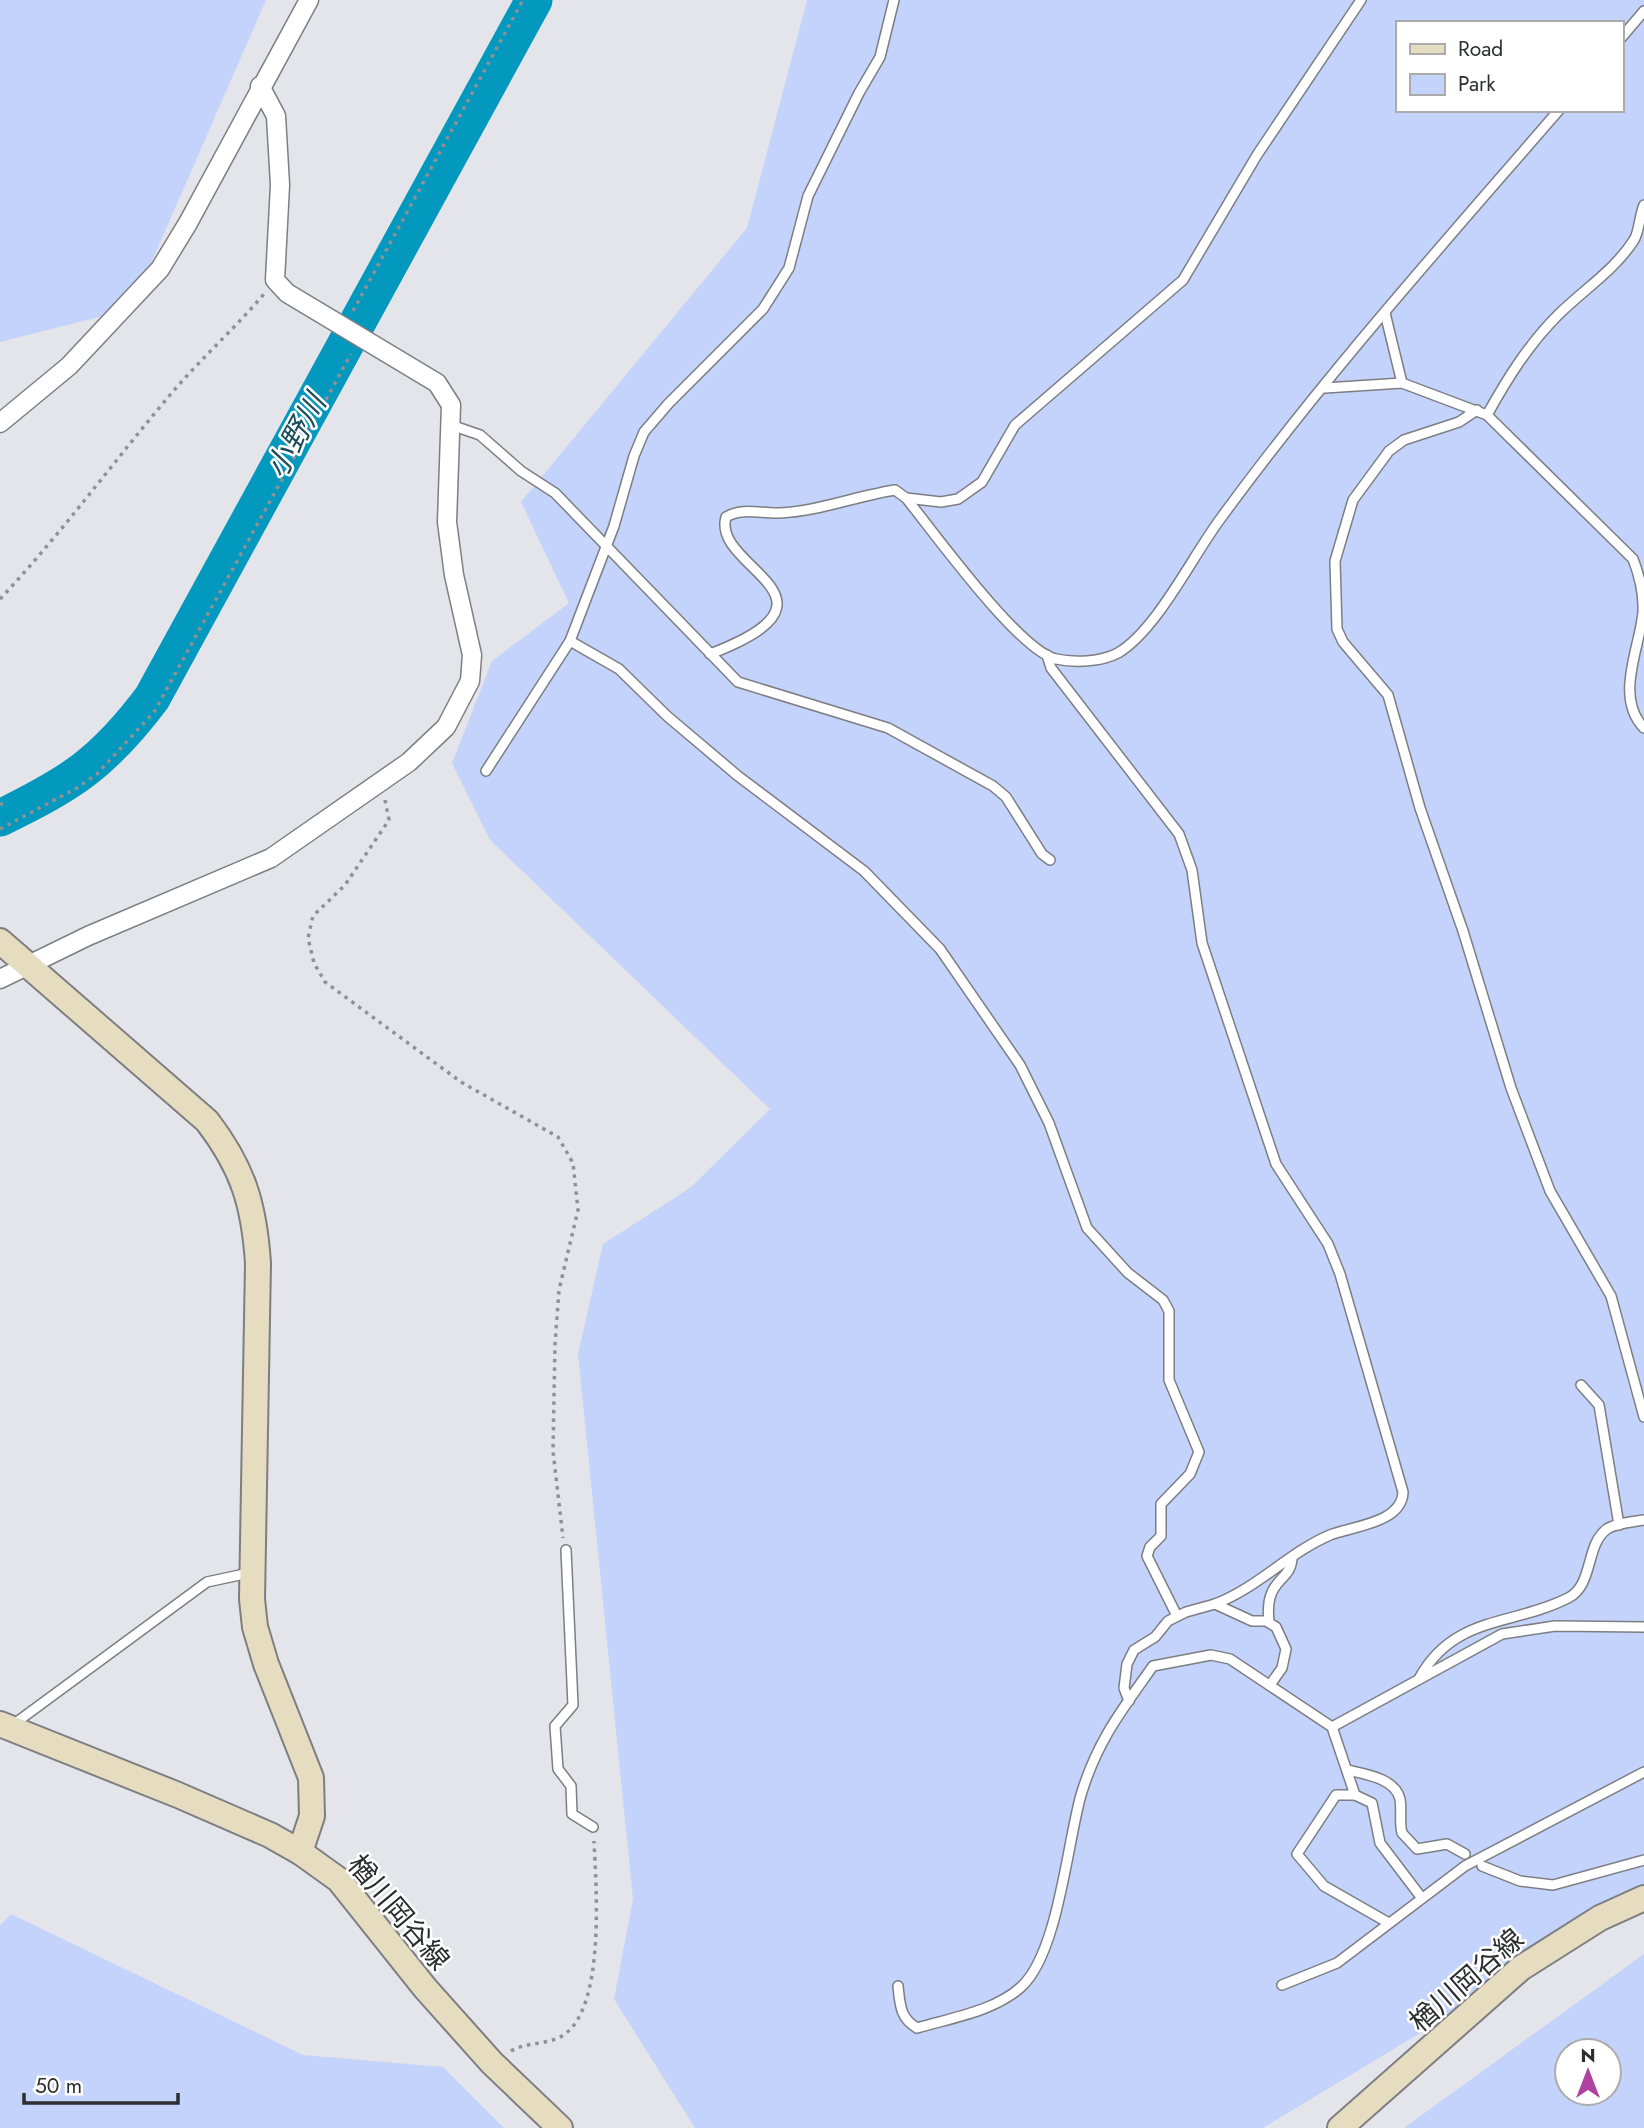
<svg xmlns="http://www.w3.org/2000/svg" width="1644" height="2128" viewBox="0 0 1644 2128" font-family="Jost,'Noto Sans JP',sans-serif">
<style>
.green{fill:#c4d3fb;fill-rule:evenodd}
.lines{fill:none;stroke-linecap:round;stroke-linejoin:round}
.river{stroke:#0398be;stroke-width:37}
.lane-casing{stroke:#7c7e82;stroke-width:12}
.street-casing{stroke:#7c7e82;stroke-width:21}
.secondary-casing{stroke:#7c7e82;stroke-width:28}
.path{stroke:#8f9194;stroke-width:3.5;stroke-dasharray:3.5 5;stroke-linecap:butt}
.lane{stroke:#fff;stroke-width:9}
.street{stroke:#fff;stroke-width:18}
.secondary{stroke:#e6ddc1;stroke-width:24}
.labels{text-anchor:middle;stroke-width:5;stroke-linejoin:round;paint-order:stroke}
.street-label{font-size:28px;fill:#2c2d2f;stroke:#fff}
.water-label{font-size:30px;font-style:italic;fill:#1b4d5d;stroke:#fff}
</style>
<rect width="100%" height="100%" fill="#e3e5ea"/>
<g class="green">
<path d="M0,0H266L131,309L0,342Z"/>
<path d="M807,0H1644V1891L1508,1980L1263,2128H695L614,1999L633,1899L578,1354L603,1244L690,1188L770,1109L490,840L452,763L492,661L569,603L521,502L747,228ZM1397,23H1621V110H1397Z"/>
<path d="M11,1914L303,2055L443,2067L504,2128H0V1925Z"/>
<path d="M1644,1954V2128H1404ZM1567,2051H1609V2093H1567Z"/>
</g>
<g class="lines">
<path class="river" d="M0,818C72,783 103,763 152,698L534,0"/>
<g class="lane-casing">
<g id="lane">
<path d="M894,0L880,57L859,93L808,196L789,268L763,309L669,403L644,432L634,456L614,526L570,641L619,669L667,716L738,776L864,871L940,949L1020,1065L1049,1123L1087,1228L1128,1273L1163,1300L1169,1311V1380L1199,1452L1190,1474L1161,1504V1536L1150,1547L1147,1556L1177,1616"/>
<path d="M1621,38L1644,11"/>
<path d="M1385,313L1402,383"/>
<path d="M1325,388L1402,383L1487,415L1633,559C1640,577 1644,593 1643,612C1640,648 1614,697 1644,728"/>
<path d="M1477,410L1459,422L1404,440L1389,451L1353,500L1335,561L1337,629L1343,642L1388,695L1420,808L1463,931L1511,1088L1550,1191L1611,1296L1644,1417"/>
<path d="M1487,415C1507,379 1528,345 1558,315C1583,290 1614,271 1634,240C1640,230 1639,216 1644,205"/>
<path d="M451,425L480,435L521,471L555,493L738,682L888,728L993,786L1006,797L1042,854L1050,860"/>
<path d="M906,498L941,502L958,499L982,482L1015,425L1183,280L1257,155L1361,0"/>
<path d="M710,654C859,597 711,569 726,517C742,507 762,514 780,513C820,511 856,496 895,490L906,498C933,531 1019,651 1056,659C1074,663 1101,662 1118,653C1157,630 1193,555 1221,518C1324,377 1444,243 1559,110"/>
<path d="M1047,655L1051,668L1179,834L1192,870L1202,943L1276,1164L1328,1244L1340,1274L1403,1492C1402,1523 1353,1526 1330,1535C1288,1553 1259,1587 1215,1604"/>
<path d="M486,771L570,641"/>
<path d="M1581,1385L1599,1405L1619,1525"/>
<path d="M566,1550L573,1705L555,1726L558,1769L571,1786L572,1814L593,1827"/>
<path d="M1269,1622C1264,1577 1291,1583 1292,1558"/>
<path d="M1420,1677C1455,1615 1513,1626 1568,1598C1594,1585 1585,1545 1607,1529C1616,1523 1633,1522 1644,1520"/>
<path d="M1129,1701L1124,1688L1127,1664L1134,1650L1155,1637L1168,1621L1186,1612L1215,1604L1252,1621H1266L1276,1627L1286,1649L1282,1668L1270,1685"/>
<path d="M14,1724L207,1582L249,1573"/>
<path d="M1332,1727L1502,1634L1555,1626L1644,1627"/>
<path d="M1347,1770C1364,1774 1395,1778 1400,1799C1402,1810 1399,1822 1402,1833L1417,1849L1447,1844L1465,1854"/>
<path d="M1482,1866L1520,1881L1553,1885L1644,1860"/>
<path d="M1387,1922L1324,1886L1297,1854L1336,1795H1355L1372,1803L1380,1843L1421,1897"/>
<path d="M1282,1985L1337,1963L1465,1866L1644,1772"/>
<path d="M898,1986C900,2005 900,2018 917,2028C951,2018 995,2011 1021,1987C1058,1954 1067,1844 1081,1795C1097,1741 1122,1710 1153,1666L1211,1655L1230,1659L1332,1727L1355,1795"/>
</g>
</g>
<g class="street-casing">
<g id="street">
<path d="M0,423L69,366L160,269L188,223L309,0"/>
<path d="M0,979L88,936L271,858L409,762L446,727L470,681L472,655L454,575L447,522L451,405L437,383L287,293L275,280L280,185L276,116L260,86"/>
</g>
</g>
<g class="secondary-casing">
<g id="secondary">
<path d="M0,941L207,1121C243,1168 254,1204 258,1263L252,1599L255,1627L266,1664L311,1778L312,1816L300,1852"/>
<path d="M0,1724L178,1795L270,1835L300,1852L339,1880L425,1988L492,2063L560,2128"/>
<path d="M1340,2128L1521,1968L1600,1918L1644,1898"/>
</g>
</g>
<g class="path">
<path d="M353,311L523,0"/>
<path d="M0,599C63,532 116,458 176,388C204,356 236,327 264,294"/>
<path d="M385,800L389,820L345,885L313,916L308,938L314,963L325,982L461,1082L558,1137L573,1163L578,1210L559,1290L555,1344L553,1451L563,1538"/>
<path d="M0,805L3,803"/>
<path d="M0,829L77,788L97,774L154,712L351,354"/>
<path d="M511,2051C526,2042 547,2045 562,2036C606,2010 596,1886 594,1841"/>
</g>
<use href="#lane" class="lane"/>
<use href="#street" class="street"/>
<use href="#secondary" class="secondary"/>
</g>
<g class="labels">
<g class="street-label">
<text transform="translate(399 1912) rotate(50)" y="10">楢川岡谷線</text>
<text transform="translate(1466 1980) rotate(-41)" y="10">楢川岡谷線</text>
</g>
<g class="water-label">
<text transform="translate(296 436) rotate(-61)" y="10">小野川</text>
</g>
</g>
<rect x="1396" y="21" width="228" height="91" fill="#ffffff" stroke="#ababac" stroke-width="2"/>
<rect x="1410" y="44" width="35" height="10" fill="#e6ddc1" stroke="#ababac" stroke-width="2"/>
<text x="1458" y="56" font-size="21" fill="#2c2d2f">Road</text>
<rect x="1410" y="74" width="35" height="21" fill="#c4d3fb" stroke="#ababac" stroke-width="2"/>
<text x="1458" y="91" font-size="21" fill="#2c2d2f">Park</text>
<g transform="translate(1588 2072)"><circle r="33" fill="#ffffff" stroke="#ababac" stroke-width="2"/>
<path d="M0-5L12 26L0 18L-12 26Z" fill="#af42a1"/>
<text y="-10" font-size="19" font-weight="bold" text-anchor="middle" fill="#2c2d2f">N</text>
</g>
<path d="M24 2093v10h154v-10" fill="none" stroke="#2c2d2f" stroke-width="3.5"/>
<text x="35" y="2093" font-size="21" fill="#2c2d2f" stroke="#ffffff" stroke-width="5" paint-order="stroke">50 m</text>
</svg>
